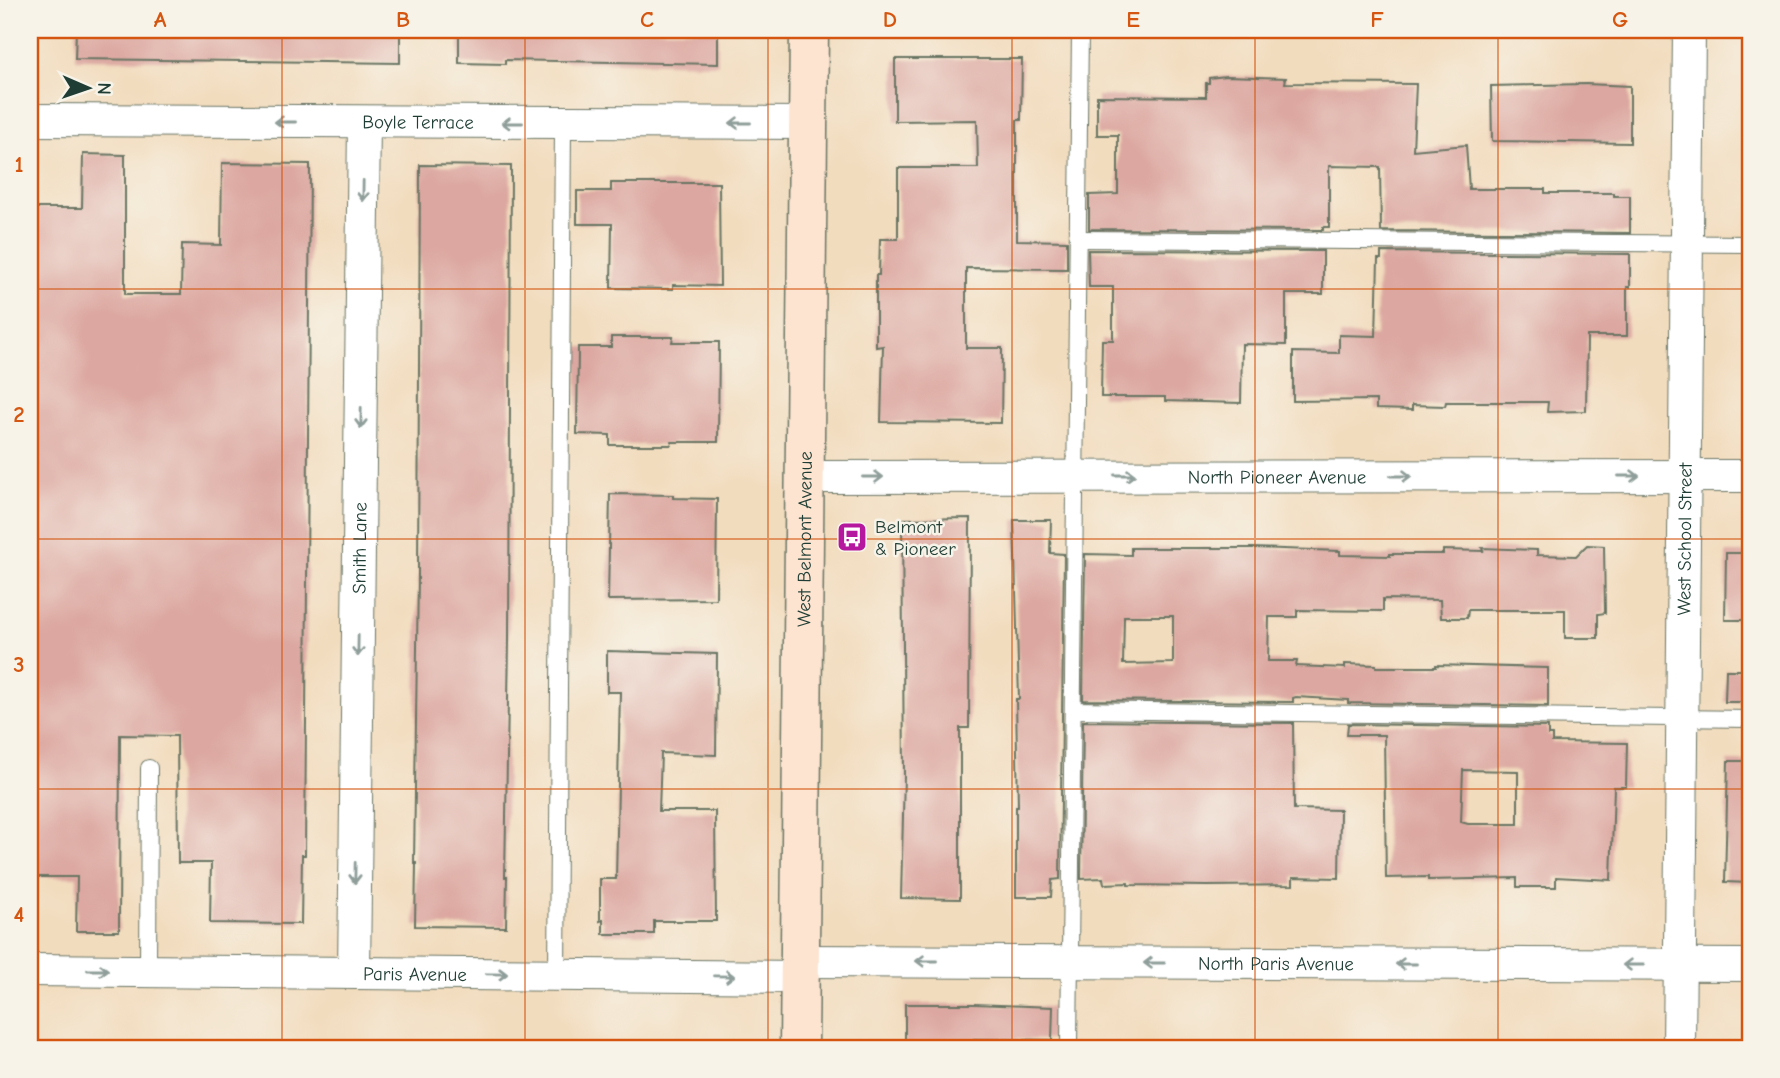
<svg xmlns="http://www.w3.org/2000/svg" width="1780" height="1078" viewBox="0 0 1780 1078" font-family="'Comic Neue',sans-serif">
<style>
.building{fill:#dca7a0;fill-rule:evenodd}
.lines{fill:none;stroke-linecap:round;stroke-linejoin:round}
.service-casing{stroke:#697564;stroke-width:18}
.minor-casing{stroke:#697564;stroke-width:34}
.secondary-casing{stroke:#697564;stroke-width:41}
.service{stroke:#fff;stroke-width:16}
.minor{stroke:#fff;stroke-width:32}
.secondary{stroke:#fde4d1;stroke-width:38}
.oneway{stroke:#8f9e9a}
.grid{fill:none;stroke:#d45610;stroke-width:2;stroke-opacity:0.55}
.labels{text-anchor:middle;stroke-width:5;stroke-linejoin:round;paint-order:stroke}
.street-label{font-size:19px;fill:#1f3d34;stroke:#f7f3e8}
.poi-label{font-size:19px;fill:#1f3d34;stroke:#f7f3e8;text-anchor:start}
.neatline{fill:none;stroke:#d45610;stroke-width:2.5}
.grid-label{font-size:23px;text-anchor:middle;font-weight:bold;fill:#d45610}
</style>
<rect width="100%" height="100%" fill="#f7f3e8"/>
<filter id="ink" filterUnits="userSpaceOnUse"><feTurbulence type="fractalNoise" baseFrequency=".0143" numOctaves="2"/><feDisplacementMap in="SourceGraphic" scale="14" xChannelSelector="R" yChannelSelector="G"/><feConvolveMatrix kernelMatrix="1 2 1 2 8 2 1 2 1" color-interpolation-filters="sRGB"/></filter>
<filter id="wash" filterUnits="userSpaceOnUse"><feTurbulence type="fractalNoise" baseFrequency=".00686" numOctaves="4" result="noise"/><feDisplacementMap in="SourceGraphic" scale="28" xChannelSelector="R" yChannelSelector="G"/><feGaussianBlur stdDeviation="1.57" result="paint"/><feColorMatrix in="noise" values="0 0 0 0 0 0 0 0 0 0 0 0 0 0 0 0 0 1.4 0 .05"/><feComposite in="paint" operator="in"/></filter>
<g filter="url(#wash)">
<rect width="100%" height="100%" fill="#f2dcbe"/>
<g id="blocks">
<g class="building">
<path d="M76,30H400V63L75,59Z"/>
<path d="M459,30H718V64L505,60V64L459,63Z"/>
<path d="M895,59H1022L1021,120H1017V240L1067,241V269L966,268V348H1002L1001,423L881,422L883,346L876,347V275H879L880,239H898V168H978L977,120L895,121Z"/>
<path d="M1226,76L1286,78L1285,83L1416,84L1413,150L1466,145L1469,189H1545V193H1614V196H1630V233L1381,231L1380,167L1329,166V227H1323V230L1089,229V195L1118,194V135H1097V96L1206,97V83H1209V78Z"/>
<path d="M1586,84L1630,86V143L1492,141L1491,86Z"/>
<path d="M83,154L125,155V294H181L182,244L221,245L222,163L310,164L305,855H302L301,924L210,923L211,863H178L177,736L120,735L119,931H76L77,877H30V208H82Z"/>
<path d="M420,165L511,166L509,639L505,877H507L506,927L415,926L416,863H414L418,576Z"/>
<path d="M611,183H719L720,286L673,285V289L611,288L612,224H577V191H611Z"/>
<path d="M1088,250L1323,251V294H1286V345L1242,344L1241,403L1165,401V397H1101L1102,340H1113V287H1089Z"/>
<path d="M1381,252L1630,254V287H1627V336H1587L1586,411L1547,412L1548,402H1446L1445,406L1412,405V410L1376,409V400L1293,401V352L1339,353V335L1376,336L1378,259H1381Z"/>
<path d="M611,337H673L672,342H719L718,442H672L671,445H610V435L577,434L578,347H611Z"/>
<path d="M610,494L673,495V498L717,499L716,599L608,600Z"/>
<path d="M970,518L969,728H960V899L901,898L904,775L902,519Z"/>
<path d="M1014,520H1051L1050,553L1064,554L1060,879L1052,880L1051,897H1016V807H1018L1016,699H1019Z"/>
<path d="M1587,545L1604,546L1605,613L1598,614V638H1565V610H1468L1467,618H1441L1440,600L1383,599V611L1297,610V617H1269L1268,661H1297L1296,666L1345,668V664L1376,665V667H1436V665L1548,668V706L1348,703V700L1296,697L1293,698V702L1083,700L1085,554L1131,555V548H1253L1340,551V555L1390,556V554H1443V550L1483,551L1482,548L1537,550V555L1576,556ZM1124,616H1173V663L1123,664Z"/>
<path d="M1726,553H1750V620H1725Z"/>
<path d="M607,651L717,654L716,755L661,753L659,811H715L716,921H654V934H603V920L600,921V879H616L620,692H607Z"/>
<path d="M1726,670H1750V702H1725Z"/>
<path d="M1083,721L1293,723L1294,809L1340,810L1339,878L1293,877V885L1207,886L1128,885V883L1104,884L1103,878L1081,879Z"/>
<path d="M1348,724L1548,727V735H1552V742L1627,743L1626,787H1614L1611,880L1556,877V887H1517V878L1428,880V877L1386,878L1384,735H1347ZM1463,770L1518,771V824H1468L1461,822Z"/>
<path d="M1728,761H1750V883L1725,882Z"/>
<path d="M905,1004H974L1053,1007L1052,1040L974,1039V1048H905Z"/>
</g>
</g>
</g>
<g filter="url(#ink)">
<use href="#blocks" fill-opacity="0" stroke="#697564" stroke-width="2"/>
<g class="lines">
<g class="service-casing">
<g id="service">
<path d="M1078,239L1750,244"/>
<path d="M1073,710L1750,719"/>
<path d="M148,971L149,768"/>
<path d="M557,975L563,123"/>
<path d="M1069,1048L1080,30"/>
</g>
</g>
<g class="minor-casing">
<g id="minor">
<path id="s1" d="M30,120L808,123"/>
<path id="s2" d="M805,477L1750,476"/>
<path id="s3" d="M800,961L1750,965"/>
<path id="s4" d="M30,970L800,977"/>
<path id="s5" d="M354,973L364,122"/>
<path id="s6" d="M1679,1048L1689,30"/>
</g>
</g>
<g class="secondary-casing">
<g id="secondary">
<path id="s7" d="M799,1048L809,30"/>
</g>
</g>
<use href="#service" class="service"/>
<use href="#minor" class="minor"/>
<use href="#secondary" class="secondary"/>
</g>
<defs><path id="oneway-shaft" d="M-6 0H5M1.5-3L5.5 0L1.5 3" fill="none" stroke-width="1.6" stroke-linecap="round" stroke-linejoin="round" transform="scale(1.75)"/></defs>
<g class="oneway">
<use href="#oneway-shaft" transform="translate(285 122) rotate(-180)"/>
<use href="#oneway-shaft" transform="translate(512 123) rotate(-180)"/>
<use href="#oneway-shaft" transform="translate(740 123) rotate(180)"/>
<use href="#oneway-shaft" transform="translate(363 191) rotate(91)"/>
<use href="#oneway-shaft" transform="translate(361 418) rotate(91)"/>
<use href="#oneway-shaft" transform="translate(1125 475)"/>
<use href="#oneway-shaft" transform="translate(1401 476)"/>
<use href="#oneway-shaft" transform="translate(1629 476)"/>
<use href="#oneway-shaft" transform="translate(873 477)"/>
<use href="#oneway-shaft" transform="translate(358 646) rotate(91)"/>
<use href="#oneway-shaft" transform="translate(355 873) rotate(91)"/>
<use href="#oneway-shaft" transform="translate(926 961) rotate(-180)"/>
<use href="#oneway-shaft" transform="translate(1154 963) rotate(-180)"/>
<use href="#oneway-shaft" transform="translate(1406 964) rotate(-180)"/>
<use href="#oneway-shaft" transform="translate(1633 965) rotate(-180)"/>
<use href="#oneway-shaft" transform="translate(98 970)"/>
<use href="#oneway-shaft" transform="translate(497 974) rotate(1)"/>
<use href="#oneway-shaft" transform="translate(724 976) rotate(1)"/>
</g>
</g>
<path class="grid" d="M282,30V1048M525,30V1048M768,30V1048M1012,30V1048M1255,30V1048M1498,30V1048M30,289H1750M30,539H1750M30,789H1750"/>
<defs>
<g id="bus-square" transform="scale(1.575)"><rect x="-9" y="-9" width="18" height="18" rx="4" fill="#b5179e" stroke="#f7f3e8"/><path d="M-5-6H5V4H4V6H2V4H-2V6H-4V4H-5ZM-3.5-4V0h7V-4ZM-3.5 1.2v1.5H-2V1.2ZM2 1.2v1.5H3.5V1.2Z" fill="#fff"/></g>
</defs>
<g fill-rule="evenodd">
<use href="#bus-square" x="852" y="537"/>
</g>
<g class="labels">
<g class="street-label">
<text dy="7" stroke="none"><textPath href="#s1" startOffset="388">Boyle Terrace</textPath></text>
<text dy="7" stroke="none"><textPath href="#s2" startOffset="472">North Pioneer Avenue</textPath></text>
<text dy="7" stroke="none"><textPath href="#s7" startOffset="509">West Belmont Avenue</textPath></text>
<text dy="7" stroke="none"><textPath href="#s6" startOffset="509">West School Street</textPath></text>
<text dy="7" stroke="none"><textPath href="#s5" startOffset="425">Smith Lane</textPath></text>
<text dy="7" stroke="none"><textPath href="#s3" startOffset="476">North Paris Avenue</textPath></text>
<text dy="7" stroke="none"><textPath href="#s4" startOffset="385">Paris Avenue</textPath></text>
</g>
<g class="poi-label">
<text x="875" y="533">Belmont<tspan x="875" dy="22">&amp; Pioneer</tspan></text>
</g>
</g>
<rect width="1780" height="1078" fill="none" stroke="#f7f3e8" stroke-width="77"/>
<g transform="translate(88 88) rotate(92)" stroke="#f7f3e8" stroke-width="5" paint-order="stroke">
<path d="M0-5L12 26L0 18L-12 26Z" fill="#1f3d34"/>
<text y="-10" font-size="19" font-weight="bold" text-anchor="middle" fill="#1f3d34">N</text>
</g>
<rect x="38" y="38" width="1704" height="1002" class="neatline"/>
<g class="grid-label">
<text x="160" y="27">A</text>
<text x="403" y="27">B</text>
<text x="647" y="27">C</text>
<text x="890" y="27">D</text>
<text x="1133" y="27">E</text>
<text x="1377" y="27">F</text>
<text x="1620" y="27">G</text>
<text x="19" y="172">1</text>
<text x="19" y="422">2</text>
<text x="19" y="672">3</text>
<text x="19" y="922">4</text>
</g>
</svg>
